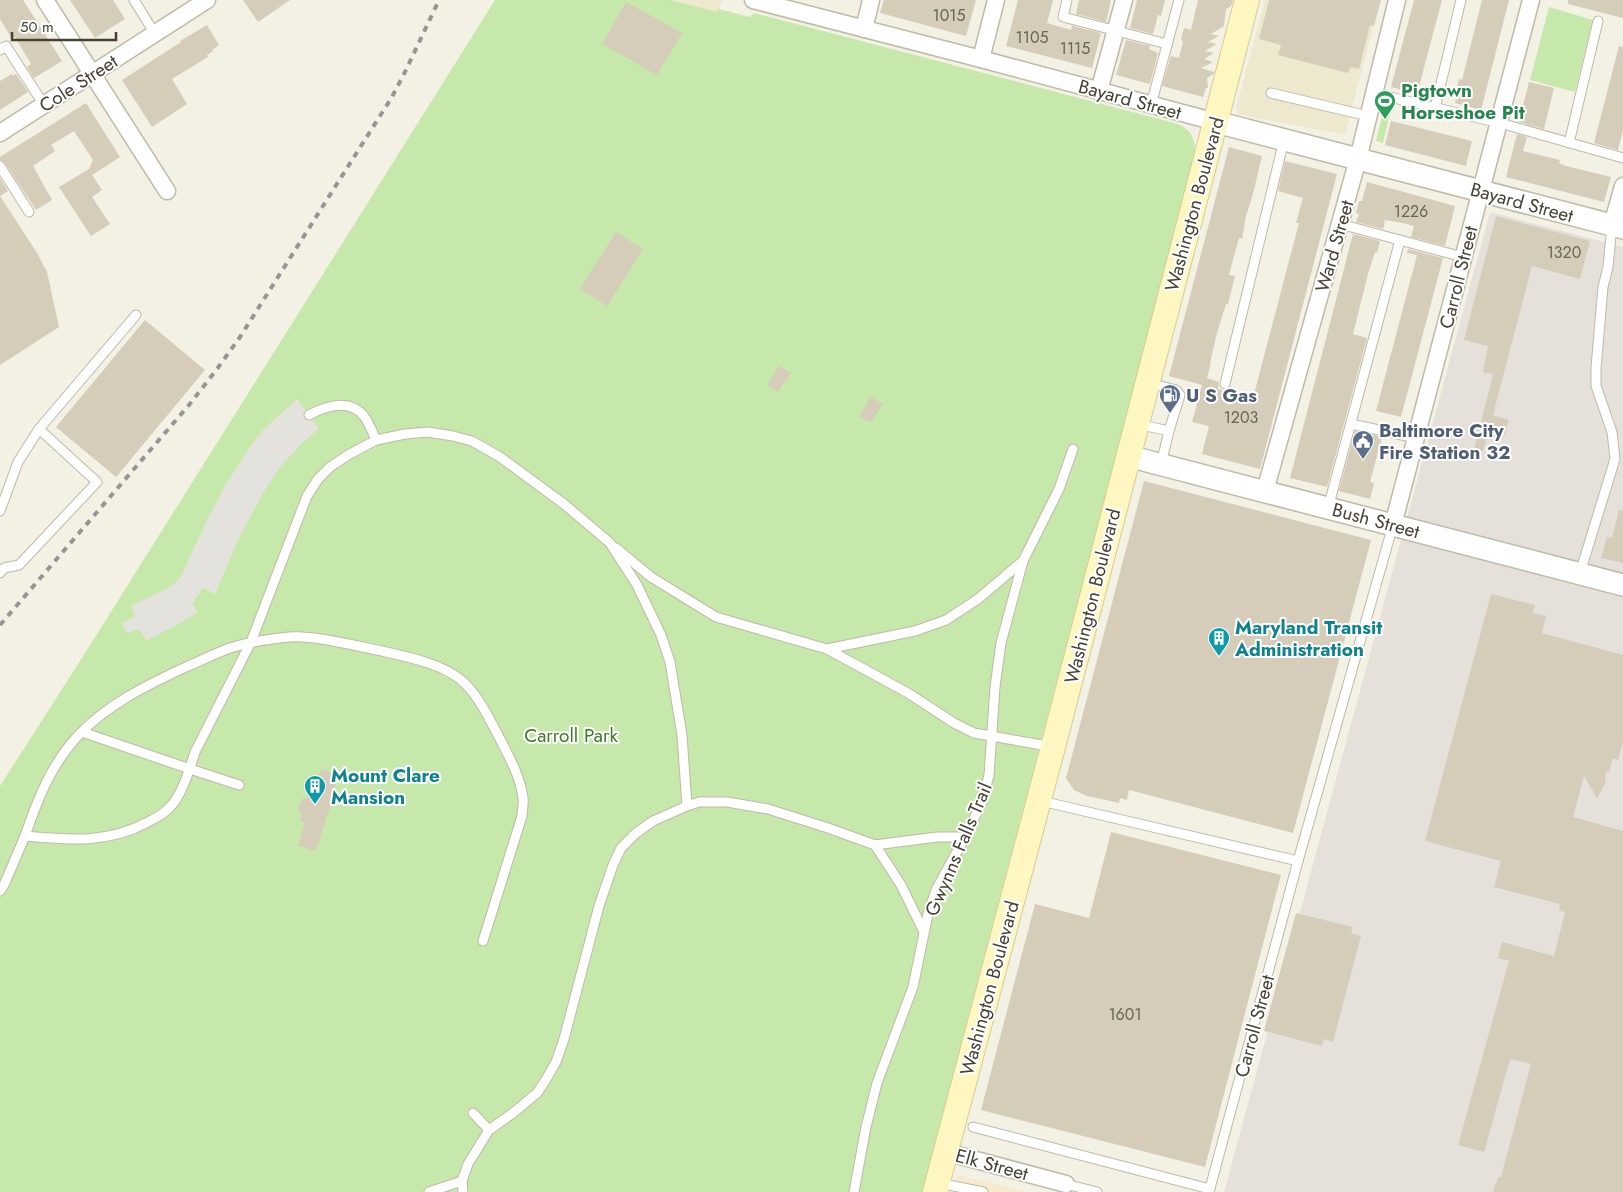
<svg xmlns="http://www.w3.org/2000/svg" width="1623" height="1192" viewBox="0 0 1623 1192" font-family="Jost,sans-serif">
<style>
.commercial{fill:#f6eace}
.industrial{fill:#e5e1da}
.education{fill:#ede8ce}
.green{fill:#c6e9ab}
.parking{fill:#e3e2dd}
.building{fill:#d5cdb9}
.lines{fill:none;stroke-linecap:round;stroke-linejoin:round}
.service-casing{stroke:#bfb9a7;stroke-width:11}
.minor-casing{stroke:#bfb9a7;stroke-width:19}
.tertiary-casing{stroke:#bfb9a7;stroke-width:24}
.secondary-casing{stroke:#d6cb92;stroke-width:26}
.service{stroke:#fff;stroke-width:9}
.minor{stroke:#fff;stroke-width:16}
.tertiary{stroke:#fff;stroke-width:21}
.secondary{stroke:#fff7c2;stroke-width:24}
.rail{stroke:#959595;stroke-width:4;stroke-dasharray:6 6;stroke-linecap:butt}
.labels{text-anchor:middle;stroke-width:4;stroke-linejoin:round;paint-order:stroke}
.number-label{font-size:16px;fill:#6a6455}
.street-label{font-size:19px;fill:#464134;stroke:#fff}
.leisure-label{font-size:19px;font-weight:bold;fill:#27864d;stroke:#fff;text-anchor:start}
.service-label{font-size:19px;font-weight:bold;fill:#4e5e75;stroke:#fff;text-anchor:start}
.culture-label{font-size:19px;font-weight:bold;fill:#0d838f;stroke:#fff;text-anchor:start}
.park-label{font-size:19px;fill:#3b7a25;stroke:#fff}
</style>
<rect width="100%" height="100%" fill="#f3f0e4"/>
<path class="commercial" d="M957,1175L1027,1192H952Z"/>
<path class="industrial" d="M1490,212L1623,247V1192H1224Z"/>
<g class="education">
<path d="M666,0H722L718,14Z"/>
<path d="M1265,0H1380L1345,135L1238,114L1236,108Z"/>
</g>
<g class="green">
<path d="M495,0H670L717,12L718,9L750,17L754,13L1178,124C1192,131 1195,138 1195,153L1107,491L922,1192H0V786L87,650Z"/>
<path d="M1549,7L1593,20L1575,92L1530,80Z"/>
<path d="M1387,98L1393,99L1383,143L1376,141Z"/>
</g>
<path class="parking" d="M297,399L319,429L302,443L281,466L263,493L238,540L215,594L203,588L192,604L198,612L184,621L146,641L139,629L127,633L122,623L135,617L131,606L166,589L175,583L181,576L207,520L226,484L250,447L264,429Z"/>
<g class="building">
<path d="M0,0H23L62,61L34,78L27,67L31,64L15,37L12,39L0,19Z"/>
<path d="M70,0H113L125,19L95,38Z"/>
<path d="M243,0H290L258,22Z"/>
<path d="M884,0H976L966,36L880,13Z"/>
<path d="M1018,0H1053L1047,23L1071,30L1072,26L1101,33L1092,68L1006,46Z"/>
<path d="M1079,0H1111L1106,22L1076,14Z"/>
<path d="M1137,0H1165L1161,16L1158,15L1153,34L1130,28Z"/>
<path d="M1198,0H1233L1231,6L1226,9L1224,26L1211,34L1219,36L1208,42L1217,44L1205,51L1214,53L1204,59L1213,62L1201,68L1214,72V74L1207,78L1208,88H1206L1203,97L1162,86L1171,56L1179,58L1183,42L1181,39L1184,28L1191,30Z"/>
<path d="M1269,0H1381L1374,26L1370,25L1359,69L1350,67L1348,73L1278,55L1281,45L1259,39Z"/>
<path d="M1414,0H1442L1417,94L1391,87Z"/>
<path d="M1482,0H1509L1481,110L1455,103L1457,95H1455L1459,79L1462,80Z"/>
<path d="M1568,0H1623V18L1568,4Z"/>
<path d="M626,2L682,33L657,75L602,44Z"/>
<path d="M207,25L219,45L212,50L213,51L207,55L208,57L172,79L187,104L152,127L122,80L181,42L180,41Z"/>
<path d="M1126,40L1150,46L1149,49L1158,53L1150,84L1116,75Z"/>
<path d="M1619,46L1623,47V130L1618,150L1594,143Z"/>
<path d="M12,74L13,76L16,74L28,92L0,110V81Z"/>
<path d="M1529,82L1554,88L1544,129L1519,122Z"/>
<path d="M86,103L120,157L92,175L102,190L92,197L110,224L91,236L59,187L89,169L93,160L74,131L51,145L55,151L33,166L52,200L36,210L5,163L0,160V157Z"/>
<path d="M1391,121L1472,141L1466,166L1385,145Z"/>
<path d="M1517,134L1527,137L1523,151L1560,160L1559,163L1566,166L1611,177L1604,202L1506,177Z"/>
<path d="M1229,147L1262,156L1253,194L1246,216L1242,239L1239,238L1231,267L1229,275L1235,276L1228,304H1226L1217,333L1210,363H1211L1207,378L1219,382L1218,389L1237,394L1253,398L1299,223H1296L1303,198L1278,191L1285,161L1337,174L1260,469L1202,454L1209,426L1192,422L1202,385L1169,376Z"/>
<path d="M0,178L8,191L0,196L37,253L47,272L59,327L0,365Z"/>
<path d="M1367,182L1455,206L1445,246L1411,237L1414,226L1403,223L1385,220L1383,229L1356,222L1359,214L1356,213L1359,201H1362Z"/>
<path d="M1496,216L1590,241L1580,279L1532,266L1493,415L1509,420L1505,434L1489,429L1483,451L1474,449L1493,374L1483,372L1488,346L1464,340Z"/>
<path d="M616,232L643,249L607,306L580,289Z"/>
<path d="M1353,234L1380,241L1377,253L1375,252L1368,274L1353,334L1367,338L1327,487L1290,478Z"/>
<path d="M1408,249L1443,258L1401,417L1376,411L1417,255L1407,253Z"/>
<path d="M145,320L205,370L116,477L56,427Z"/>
<path d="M779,366L791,373L778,392L767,385Z"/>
<path d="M871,397L883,404L870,423L859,416Z"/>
<path d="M1355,431L1382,437L1370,482L1374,483L1370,499L1339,491Z"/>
<path d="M1144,481L1371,540L1293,833L1129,790L1127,800L1120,798L1119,803L1087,796L1074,790L1066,778Z"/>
<path d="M1619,510H1623V563L1601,558L1607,537L1612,538Z"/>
<path d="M1491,594L1535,605L1533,613L1546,616L1542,633L1623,655V742L1618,760L1613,758L1609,772L1606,771L1605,784L1597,798L1584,776L1573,817L1623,831V1192H1493L1498,1177H1501L1531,1064L1510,1059L1484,1152L1458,1145L1509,961L1498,958L1502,942L1554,956L1565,912L1559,911L1560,904L1494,887L1501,861L1425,841Z"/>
<path d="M321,769L339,774L331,798H333L316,851L298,846L305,822L300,821L302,812L297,811L302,798L306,799L309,791L314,792Z"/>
<path d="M1111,832L1281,875L1205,1167L981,1110L1035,904L1089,918Z"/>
<path d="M1296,913L1353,927L1351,933L1361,936L1333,1042L1324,1039L1322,1046L1264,1031Z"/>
</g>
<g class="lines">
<g class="service-casing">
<g id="service">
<path d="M134,0L155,34"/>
<path d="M1067,0L1063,17L1167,44"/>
<path d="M0,50L6,46L44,105"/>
<path d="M1271,93L1368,116"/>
<path d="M1373,93L1500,123L1623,158"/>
<path d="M1151,105L1179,0"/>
<path d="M1435,108L1461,0"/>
<path d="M1569,143L1598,21"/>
<path d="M0,166L29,212"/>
<path d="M1340,224L1463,257"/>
<path d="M1225,384L1284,140"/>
<path d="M309,415C326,406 349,398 364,416C369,423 373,433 376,440"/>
<path d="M1137,424L1169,431L1180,395L1176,390L1149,383"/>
<path d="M1351,424L1416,438"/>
<path d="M1161,464L1169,431"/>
<path d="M1328,508L1400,240"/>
<path d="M0,511L18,462L39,429L136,315"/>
<path d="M616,548L651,577L716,617L827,649L915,631L946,620L978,599L1023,561"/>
<path d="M0,573L4,568L19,565L97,482L39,429"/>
<path d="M1580,573L1615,459L1612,432L1596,386V368L1603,287L1608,267L1612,225"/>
<path d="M827,649L908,693L954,723L974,733L1053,747"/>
<path d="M82,732L190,769L239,785"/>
<path d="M1041,801L1298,861"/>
<path d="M25,836C37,801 50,767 75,739C105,705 147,685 188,666C202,660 216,653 230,648C249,642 269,639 289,637C315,635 356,646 382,651C407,657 440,663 460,679C478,694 487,715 498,735C508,755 520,775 523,798C524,804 522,810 522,816L483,941"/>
<path d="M875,845L901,885L924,932"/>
<path d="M0,891L4,885L25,836C69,840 107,844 148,822C156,818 164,814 170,807C182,795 190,768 195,752L251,642L307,496L318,479L330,467L348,455L376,440L405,434L428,432L453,436L472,441L500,457L564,504L610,543L637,585L661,635L670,662L682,735L687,806"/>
<path d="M473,1113L489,1130"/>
<path d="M973,1127L1210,1189"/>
<path d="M939,1183L983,1192"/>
<path d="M1066,1184L1097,1192"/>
<path d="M429,1192L462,1181"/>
<path d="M463,1192L462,1181L468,1164L489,1130L513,1113L537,1093L545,1081L556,1062L564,1039L599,906L613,865L621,848L635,834L653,821L687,806L699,802H727L768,809L828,828L875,845L937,837H965"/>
<path d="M854,1192L866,1127L877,1083L913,987L928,914L936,890L965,837L982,802L989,775L995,687L1001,643L1023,561L1059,489L1073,449"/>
<path d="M1209,1192L1298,861L1393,525"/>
</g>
</g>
<g class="minor-casing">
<g id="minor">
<path d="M45,0L167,191"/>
<path d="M753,0L981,59L1216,122"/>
<path d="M864,29L871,0"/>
<path d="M981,59L996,0"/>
<path d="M1099,91L1124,0"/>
<path d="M0,133L207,0"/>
<path d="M1612,225L1623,186"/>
<path d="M1265,491L1358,159L1397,0"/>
<path d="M1393,525L1531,0"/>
<path d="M946,1152L1066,1184"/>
</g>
</g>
<g class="tertiary-casing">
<g id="tertiary">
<path d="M1216,122L1623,228"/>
<path d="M1128,456L1623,585"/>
</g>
</g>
<g class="secondary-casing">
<path id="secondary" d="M935,1192L1053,747L1247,0"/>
</g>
<use href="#service" class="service"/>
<use href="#minor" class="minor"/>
<use href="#tertiary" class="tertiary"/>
<use href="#secondary" class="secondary"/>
<path class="rail" d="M0,625L189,405L217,369L240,337L392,97L405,72L439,0"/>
</g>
<defs>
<g id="stadium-pin" transform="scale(1.125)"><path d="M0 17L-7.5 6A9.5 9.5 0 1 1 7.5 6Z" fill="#2e9e5b" stroke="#fff"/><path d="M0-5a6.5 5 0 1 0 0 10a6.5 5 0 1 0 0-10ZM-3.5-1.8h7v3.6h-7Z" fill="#fff"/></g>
<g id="fuel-pin" transform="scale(1.125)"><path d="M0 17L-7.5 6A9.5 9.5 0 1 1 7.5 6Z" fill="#5c6f8a" stroke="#fff"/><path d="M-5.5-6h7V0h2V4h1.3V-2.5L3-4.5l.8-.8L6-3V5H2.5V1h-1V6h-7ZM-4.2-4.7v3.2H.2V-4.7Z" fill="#fff"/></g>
<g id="civic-pin" transform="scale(1.125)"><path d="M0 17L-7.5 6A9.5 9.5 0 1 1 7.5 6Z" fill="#5c6f8a" stroke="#fff"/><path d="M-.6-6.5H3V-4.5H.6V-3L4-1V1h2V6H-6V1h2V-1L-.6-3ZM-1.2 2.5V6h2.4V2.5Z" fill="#fff"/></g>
<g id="building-pin" transform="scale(1.125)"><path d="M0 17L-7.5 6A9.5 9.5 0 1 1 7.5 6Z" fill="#0f9aa8" stroke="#fff"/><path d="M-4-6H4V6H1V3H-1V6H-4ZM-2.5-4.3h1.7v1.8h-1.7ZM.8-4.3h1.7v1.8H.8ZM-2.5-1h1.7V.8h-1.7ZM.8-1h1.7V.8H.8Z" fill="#fff"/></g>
</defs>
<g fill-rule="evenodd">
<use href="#stadium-pin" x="1385" y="101"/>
<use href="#fuel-pin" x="1170" y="395"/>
<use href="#civic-pin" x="1363" y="441"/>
<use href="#building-pin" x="1219" y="638"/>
<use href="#building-pin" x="315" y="786"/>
</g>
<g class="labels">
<g class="number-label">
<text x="949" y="21">1015</text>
<text x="1032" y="43">1105</text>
<text x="1075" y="54">1115</text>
<text x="1411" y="217">1226</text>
<text x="1564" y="258">1320</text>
<text x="1241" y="423">1203</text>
<text x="1125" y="1020">1601</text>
</g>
<g class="street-label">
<text transform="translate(78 83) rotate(-33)" y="7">Cole Street</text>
<text transform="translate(1130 99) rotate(15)" y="7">Bayard Street</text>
<text transform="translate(1522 202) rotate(15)" y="7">Bayard Street</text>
<text transform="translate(1194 204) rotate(-75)" y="7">Washington Boulevard</text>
<text transform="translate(1334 246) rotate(-74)" y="7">Ward Street</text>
<text transform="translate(1458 277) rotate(-76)" y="7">Carroll Street</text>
<text transform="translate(1376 520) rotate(15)" y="7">Bush Street</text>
<text transform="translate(1092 596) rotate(-76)" y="7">Washington Boulevard</text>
<text transform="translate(958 849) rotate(-67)" y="7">Gwynns Falls Trail</text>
<text transform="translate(989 988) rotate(-75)" y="7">Washington Boulevard</text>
<text transform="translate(1254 1026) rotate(-75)" y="7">Carroll Street</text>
<text transform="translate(992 1164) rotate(15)" y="7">Elk Street</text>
</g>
<g class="leisure-label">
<text x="1401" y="97">Pigtown<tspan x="1401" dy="22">Horseshoe Pit</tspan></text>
</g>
<g class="service-label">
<text x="1186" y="402">U S Gas</text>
<text x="1379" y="437">Baltimore City<tspan x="1379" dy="22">Fire Station 32</tspan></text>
</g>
<g class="culture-label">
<text x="1235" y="634">Maryland Transit<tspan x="1235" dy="22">Administration</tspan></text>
<text x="331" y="782">Mount Clare<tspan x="331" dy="22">Mansion</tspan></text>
</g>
<g class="park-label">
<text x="571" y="742">Carroll Park</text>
</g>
</g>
<path d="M12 32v8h104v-8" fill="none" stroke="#464134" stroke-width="2.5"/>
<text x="20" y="32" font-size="15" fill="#464134" stroke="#ffffff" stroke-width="4" paint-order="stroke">50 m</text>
</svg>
